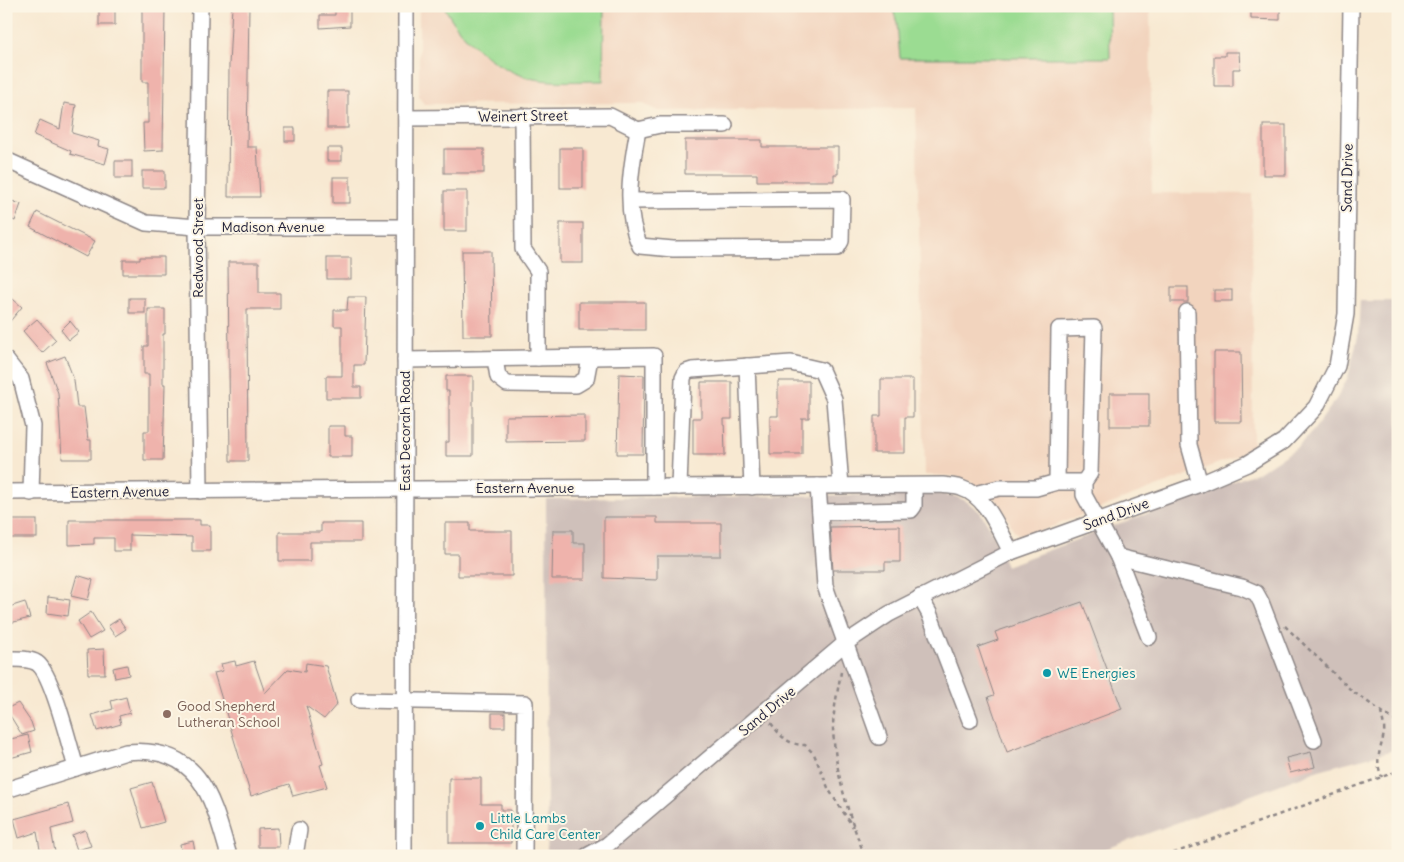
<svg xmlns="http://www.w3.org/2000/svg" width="1404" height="862" viewBox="0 0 1404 862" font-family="Delius,sans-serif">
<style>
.built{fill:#f2d4be}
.industrial{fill:#cfc0ba}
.green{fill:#9bdc92;stroke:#5e7f66}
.building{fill:#efb3ac}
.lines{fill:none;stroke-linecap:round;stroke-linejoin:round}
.minor-casing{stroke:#8d8686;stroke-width:18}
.path{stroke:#8d8686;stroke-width:2.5;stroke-dasharray:4 4;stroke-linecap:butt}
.minor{stroke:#fff;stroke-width:15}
.culture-dot{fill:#0f9aa8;stroke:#fcf5e5;stroke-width:2}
.education-dot{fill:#8d6e63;stroke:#fcf5e5;stroke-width:2}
.labels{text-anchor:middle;stroke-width:4;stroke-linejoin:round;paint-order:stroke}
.street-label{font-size:14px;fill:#22223b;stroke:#fcf5e5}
.culture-label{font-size:14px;fill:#0d838f;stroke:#fcf5e5;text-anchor:start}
.education-label{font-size:14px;fill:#785e54;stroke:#fcf5e5;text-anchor:start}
</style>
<rect width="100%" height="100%" fill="#fcf5e5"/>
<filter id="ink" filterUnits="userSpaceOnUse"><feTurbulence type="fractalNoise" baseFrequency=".02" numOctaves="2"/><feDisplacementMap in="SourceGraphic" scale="10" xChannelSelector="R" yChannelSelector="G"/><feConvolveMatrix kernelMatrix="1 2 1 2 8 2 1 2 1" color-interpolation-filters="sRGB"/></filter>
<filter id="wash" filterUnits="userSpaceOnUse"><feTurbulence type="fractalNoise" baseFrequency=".0096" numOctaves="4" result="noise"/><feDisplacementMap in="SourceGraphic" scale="20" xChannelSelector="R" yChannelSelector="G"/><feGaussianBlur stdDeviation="1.12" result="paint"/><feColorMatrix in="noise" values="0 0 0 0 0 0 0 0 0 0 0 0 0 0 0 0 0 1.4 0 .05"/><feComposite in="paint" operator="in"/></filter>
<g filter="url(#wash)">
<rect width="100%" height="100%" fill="#f8e9d2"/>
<path class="built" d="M419,6H1150L1152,193L1252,194L1253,450L1035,533L1019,535L1014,531L1000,504L988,493L970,481L953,476L925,475L916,108L658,111L641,103L424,104L419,97Z"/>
<path class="industrial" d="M1360,301H1398V749L1319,770L1087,856H547L546,499L936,494L954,496L966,501L980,512L989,526L1006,566L1259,472L1295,449L1313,431L1337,398L1348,377L1358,336Z"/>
<g class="green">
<path d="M444,6H604L603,81C581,81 556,83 534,79C498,72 460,39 444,6Z"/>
<path d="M892,6H1109L1110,58H900L897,23Z"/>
</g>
<g id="blocks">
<g class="building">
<path d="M232,6H249L247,147H257L260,197H228L229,65Z"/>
<path d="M1251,6H1280V20L1251,19Z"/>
<path d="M142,8H165L163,150L144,151L143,123H148V82H142Z"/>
<rect x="99" y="10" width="16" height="15"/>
<path d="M335,10H350V26L320,28V15H335Z"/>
<path d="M1225,52H1239L1240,69H1233V86H1214V56H1225Z"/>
<rect x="327" y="91" width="21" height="37"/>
<path d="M64,103L76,105L72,133L99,141L98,146L109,149L105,164L70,154L71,151L34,135L40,120L60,129Z"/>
<rect x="1263" y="125" width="23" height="50"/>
<rect x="285" y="128" width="10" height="13"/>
<path d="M685,140H762V147H838V174H834V181H757V174H685Z"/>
<rect x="327" y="148" width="15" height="13"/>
<rect x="560" y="148" width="23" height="40"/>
<rect x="444" y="149" width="40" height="24"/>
<rect x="115" y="161" width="17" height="17"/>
<rect x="142" y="171" width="23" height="17"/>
<rect x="333" y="177" width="17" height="26"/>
<rect x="444" y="191" width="23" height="40"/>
<path d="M6,199L21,204L15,221L6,217Z"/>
<path d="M37,212L95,241L86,257L30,227Z"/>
<rect x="560" y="223" width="23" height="40"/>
<path d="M462,251H491L492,336H463Z"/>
<path d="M140,257H164V274H123V260H140Z"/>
<rect x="327" y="258" width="24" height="21"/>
<path d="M228,262H259V293H280V309H247L248,461H230Z"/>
<rect x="1171" y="287" width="17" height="15"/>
<rect x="1214" y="290" width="18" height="11"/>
<path d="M6,293L22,307L6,326Z"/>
<path d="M348,297H366L364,365H354V387H361V398H326V376H342V326H334V310H347Z"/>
<rect x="129" y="298" width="16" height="15"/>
<rect x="579" y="302" width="66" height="28"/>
<path d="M148,309H165V334H163V384H165L163,460H144V431H149V374H144V346H148Z"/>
<path d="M37,319L56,340L42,353L23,331Z"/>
<path d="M70,321L79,332L69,340L61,330Z"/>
<path d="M1214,352H1241L1242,422H1214Z"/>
<path d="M65,356L74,380L77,407H84L88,440H91V459H62L58,393L47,363Z"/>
<path d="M619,374L644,375L643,454H617Z"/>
<path d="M446,376H473V456H446V442H449V391H446Z"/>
<path d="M881,379H913V417H905V453H874V416H881Z"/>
<path d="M778,381H809V418H802V454H770V416H778Z"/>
<path d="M701,382H732V419H724L725,455H693V418H701Z"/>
<rect x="1110" y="393" width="39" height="33"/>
<path d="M585,415V441L506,442V416Z"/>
<path d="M328,426H345V436H352V457H328Z"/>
<path d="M604,517H657V523H721V556H657V580L604,578Z"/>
<rect x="6" y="520" width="31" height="18"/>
<path d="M69,520H200V525H210V551H192V537L130,535V551H114V538H94V544L69,545Z"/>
<path d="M321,523H361V542H310V561H279V532H321Z"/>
<path d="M445,523H470V531H512V576H458V554H445Z"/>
<path d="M900,526V562H885V570H833L830,527Z"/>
<path d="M553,530H573V543H585V579H552Z"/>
<path d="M77,575L93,580L88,600L71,596Z"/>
<path d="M48,597L70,600L68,616L47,613Z"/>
<path d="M25,602L30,618L6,624V608Z"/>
<path d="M1082,602L1122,709L1007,752L988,697L994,695L978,647L998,640L995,632Z"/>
<path d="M91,612L103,631L89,639L78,621Z"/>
<path d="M119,619L126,629L115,636L108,626Z"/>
<path d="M104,649L105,674H88L87,650Z"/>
<path d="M235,661L236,666L254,661L265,693L288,669L305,672L306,663L326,666L337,704L324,719L306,706L323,764L320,765L327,787L293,796L289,784L251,796L214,673L223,671L221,664Z"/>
<path d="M127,665L129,675L115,678L113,668Z"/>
<path d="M126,697L130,713L119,716L121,724L97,731L92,715L113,709L111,701Z"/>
<path d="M18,703L31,722L34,731L22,735L6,709Z"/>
<rect x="492" y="713" width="13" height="14"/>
<path d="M28,735L32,752L6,759V740Z"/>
<path d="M1311,752L1315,767L1290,773L1286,758Z"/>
<path d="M449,778H481V804H501V810H511V843H449Z"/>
<path d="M152,782L164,822L143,828L131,788Z"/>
<path d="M68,804L73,823L51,829L55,852L41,855L37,832L19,838L14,819Z"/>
<path d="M278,828L279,847H258V829Z"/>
<path d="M85,830L91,846L77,850L72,835Z"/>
<path d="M193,841L196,856H182L180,844Z"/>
</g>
</g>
</g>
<g filter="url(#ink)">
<use href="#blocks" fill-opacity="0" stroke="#8d8686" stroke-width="1"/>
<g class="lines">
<g class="minor-casing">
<g id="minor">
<path d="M200,6L197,227L200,491"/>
<path d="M522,116L523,249L538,271V358"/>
<path d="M406,118L610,116L638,130"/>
<path d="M638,130L660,125H725"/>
<path d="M6,160L146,223L197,227H404"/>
<path d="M631,201L842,199L841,241L837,248L673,249L640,246C623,211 631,167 638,130"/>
<path d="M1187,312L1189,445L1200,484"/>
<path d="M495,359L498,377L507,384L576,385L586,379L590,358"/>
<path d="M6,360L21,379L33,426L31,493"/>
<path d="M405,360L654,356V487"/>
<path d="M747,366L752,487"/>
<path d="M1057,482L1059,329L1094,328L1090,473L1084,482V495L1118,557L1149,637"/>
<path d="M818,486L825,586L879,737"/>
<path d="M679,487L683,378L686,372L692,370L791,363L821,370L834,399L841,486"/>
<path d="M6,492L942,485C948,486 955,486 961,488C987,496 999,530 1011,552"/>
<path d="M974,494L999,488H1036L1057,482H1084"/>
<path d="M820,512L911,510L914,506V486"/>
<path d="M1118,557L1242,587L1256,593L1261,602L1314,740"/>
<path d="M920,597L929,613L970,720"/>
<path d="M6,659C15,659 29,658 37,663C52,673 70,747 76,768"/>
<path d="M359,700L525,703L524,856"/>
<path d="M6,790L126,752C200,745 212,797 229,856"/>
<path d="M295,856L299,830"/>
<path d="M404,856L406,6"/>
<path d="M587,856L607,845L844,644L889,614L1011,552L1200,484L1247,464L1284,441L1316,407L1337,366L1346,314L1351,6"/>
</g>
</g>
<g class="path">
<path d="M1285,626L1352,691L1398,723"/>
<path d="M841,672C838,690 833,711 833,729C835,772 849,817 865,856"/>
<path d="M1381,712C1382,719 1385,726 1384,733C1381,750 1374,760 1382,777"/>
<path d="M771,723C780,736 788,745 805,745L814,754L829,790L853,827"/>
<path d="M1166,856L1398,771"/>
</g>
<use href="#minor" class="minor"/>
</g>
</g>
<g class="culture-dot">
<circle cx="1047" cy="673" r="5"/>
<circle cx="480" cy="826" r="5"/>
</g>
<circle class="education-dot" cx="167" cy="714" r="5"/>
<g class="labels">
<g class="street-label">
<text transform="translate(523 116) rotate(-1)" y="5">Weinert Street</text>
<text transform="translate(1347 178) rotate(-89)" y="5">Sand Drive</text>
<text x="273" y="232">Madison Avenue</text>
<text transform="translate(198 248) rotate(-90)" y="5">Redwood Street</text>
<text transform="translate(405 431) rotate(-90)" y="5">East Decorah Road</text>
<text x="525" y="493">Eastern Avenue</text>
<text transform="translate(120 492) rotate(-1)" y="5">Eastern Avenue</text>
<text transform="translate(1116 514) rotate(-20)" y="5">Sand Drive</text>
<text transform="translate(767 711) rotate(-40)" y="5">Sand Drive</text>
</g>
<g class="culture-label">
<text x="1057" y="678">WE Energies</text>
<text x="490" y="823">Little Lambs<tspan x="490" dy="16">Child Care Center</tspan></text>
</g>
<g class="education-label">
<text x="177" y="711">Good Shepherd<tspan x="177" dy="16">Lutheran School</tspan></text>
</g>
</g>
<rect width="1404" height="862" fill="none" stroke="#fcf5e5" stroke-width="25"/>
</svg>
